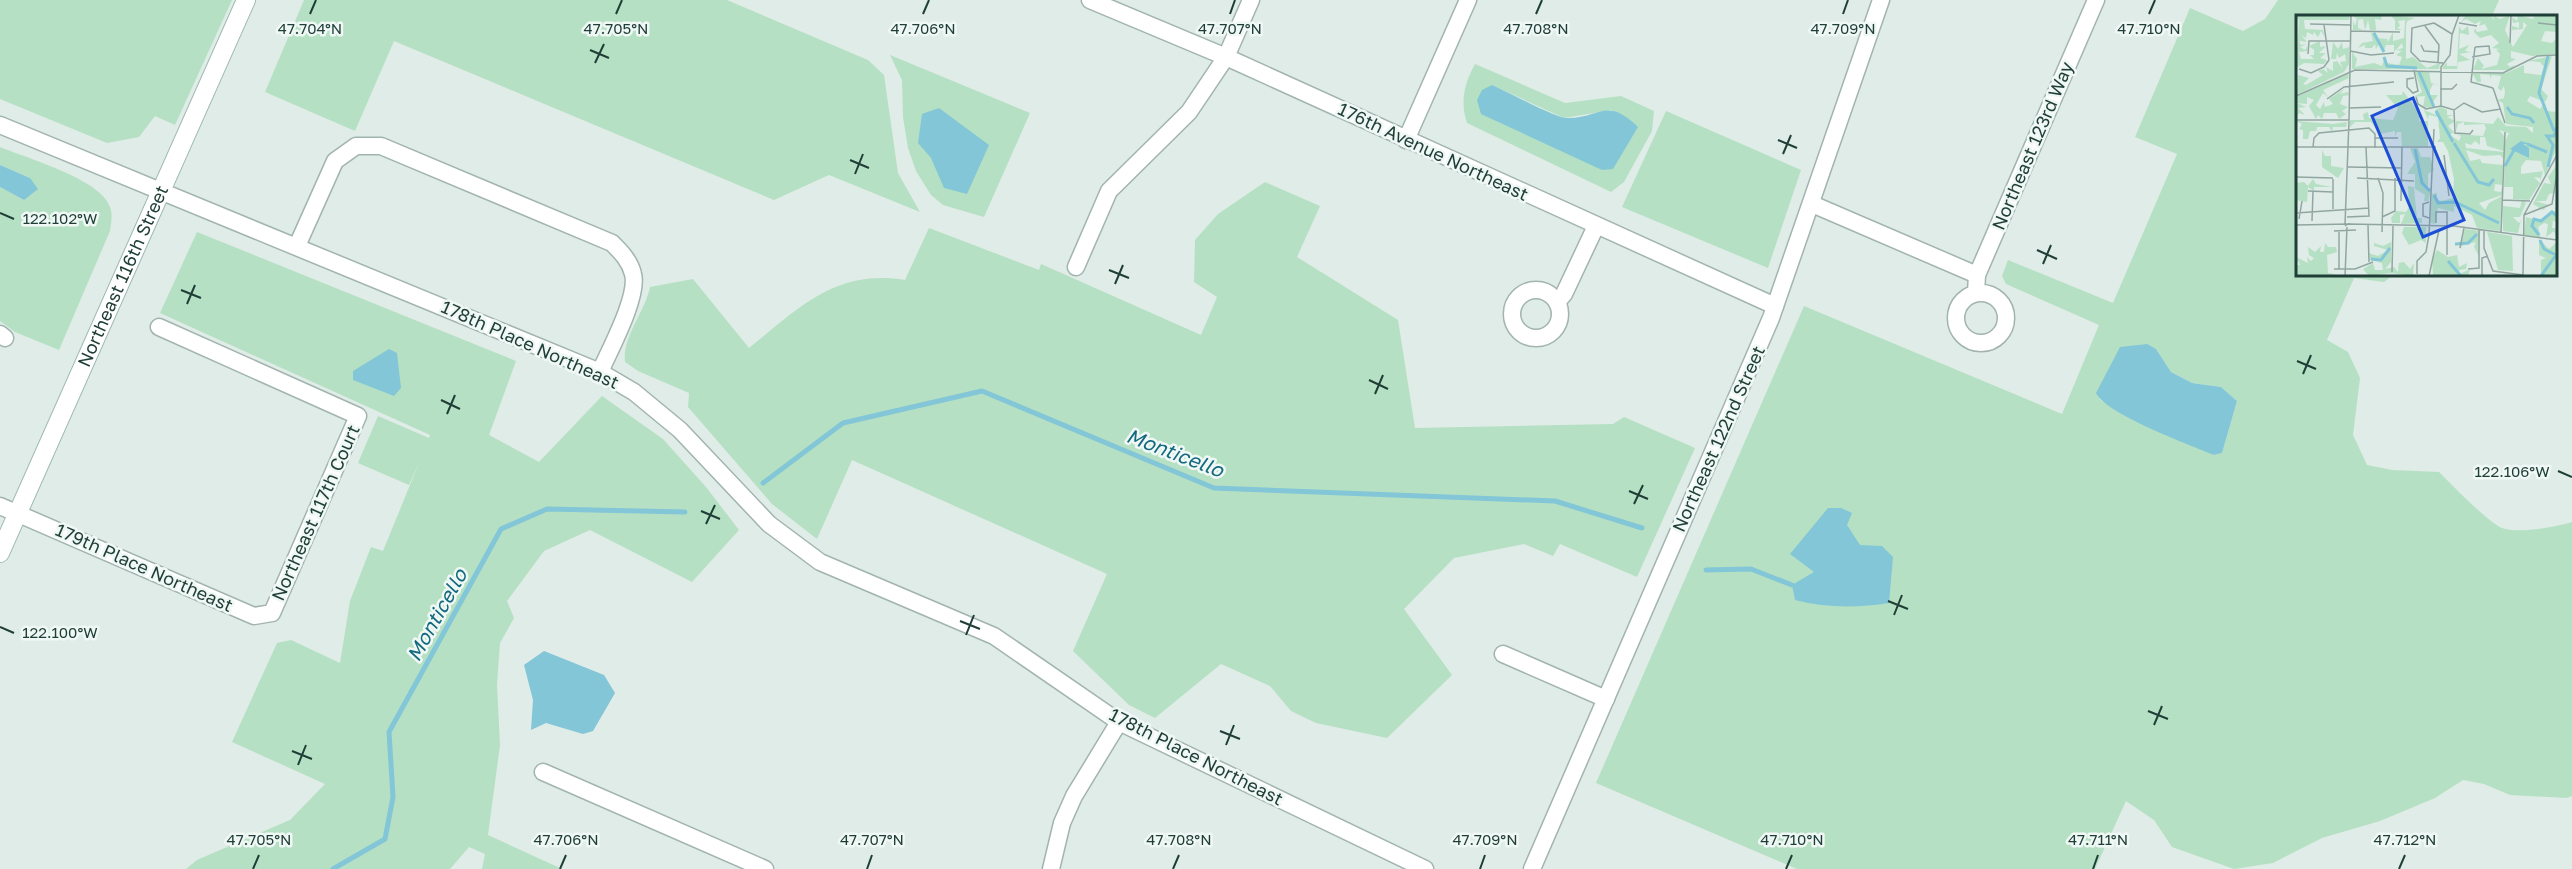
<svg xmlns="http://www.w3.org/2000/svg" width="2572" height="869" viewBox="0 0 2572 869" font-family="'Golos Text',sans-serif">
<style>
.green{fill:#b6e0c3;fill-rule:evenodd}
.water{fill:#82c6d7}
.lines{fill:none;stroke-linecap:round;stroke-linejoin:round}
.stream{stroke:#82c6d7;stroke-width:5}
.street-casing{stroke:#a2b4af;stroke-width:19}
.secondary-casing{stroke:#9db9b0;stroke-width:20}
.street{stroke:#fff;stroke-width:16}
.secondary{stroke:#fff;stroke-width:18}
.ticks{fill:none;stroke:#1f3e37;stroke-width:2}
.labels{text-anchor:middle;stroke-width:5;stroke-linejoin:round;paint-order:stroke}
.street-label{font-size:18px;fill:#1f3e37;stroke:#f0f8f5}
.water-label{font-size:20px;font-style:italic;fill:#13697f;stroke:#f0f8f5}
.inset-river{fill:none;stroke:#82c6d7;stroke-width:3}
.inset-road{fill:none;stroke:#92a6a1;stroke-width:1.5}
.view{fill:#1d4ed8;fill-opacity:0.15;stroke:#1d4ed8;stroke-width:3}
.inset-edge{fill:none;stroke:#1f3e37;stroke-width:3}
.ticks-label{font-size:15px;text-anchor:middle;fill:#1f3e37;stroke:#f0f8f5;stroke-width:5;stroke-linejoin:round;paint-order:stroke}
</style>
<rect width="100%" height="100%" fill="#dfece7"/>
<g class="green">
<path d="M0,0H232L175,125L155,116L139,137L107,143L0,99Z"/>
<path d="M304,0H727L868,60L884,75L898,173L920,212L829,175L774,200L394,41L355,131L265,92Z"/>
<path d="M2278,0H2499L2492,16H2298V274L2393,275L2384,282L2354,278L2327,340L2348,352L2360,378L2353,435L2367,465L2392,470L2439,472C2450,483 2490,524 2502,528C2518,534 2556,527 2572,522V796L2567,798L2510,795L2484,784L2463,780L2435,798L2380,821L2322,838L2273,863L2234,869L2172,847L2154,820L2126,801L2095,869H1797L1596,783L1804,306L2062,414L2099,325L2006,284L2002,276L2008,260L2113,303L2177,154L2135,137L2190,8L2243,31L2265,19ZM2156,349L2171,372L2192,383L2221,387L2237,401L2222,453L2214,455L2124,415L2099,399Z"/>
<path d="M890,55L1030,113L984,217L943,205L931,195L916,171L908,148L903,117L902,80Z"/>
<path d="M1475,64L1565,103L1621,96L1654,111L1652,131L1624,182L1611,192L1467,123C1460,102 1464,84 1475,64ZM1492,85L1564,118L1612,110L1602,170Z"/>
<path d="M1666,111L1801,170L1768,268L1622,207Z"/>
<path d="M0,147C26,158 101,179 110,207C113,215 111,223 110,231L59,350L15,332L0,321V187L24,200L30,178L0,165Z"/>
<path d="M1265,182L1320,206L1297,257L1398,320L1415,428L1613,424L1624,417L1695,448L1637,577L1560,544L1553,556L1524,544L1454,558L1404,609L1452,675L1387,738L1316,723L1291,711L1270,686L1221,664L1155,718L1129,705L1073,651L1107,574L852,460L817,539L772,504L688,407L689,393L638,371L625,362C622,337 645,312 650,287L693,279L749,348C799,308 835,269 905,280L929,228L1039,270L1041,264L1201,335L1217,297L1194,282L1195,240L1218,214Z"/>
<path d="M197,232L516,361L489,435L539,462L602,396L663,439L706,487L739,530L692,582L590,530L544,551L507,601L514,618L500,643L497,685L500,745L488,835L562,869H482L485,854L469,847L450,869H186L197,860L290,820L325,784L232,742L277,643L291,640L340,663L350,601L371,547L383,551L419,463L409,485L358,463L378,416L429,438L430,435L160,313Z"/>
</g>
<g class="water">
<path d="M1492,85C1506,91 1554,117 1565,118C1599,120 1605,95 1638,127L1613,169L1602,170L1481,114L1477,100L1482,90Z"/>
<path d="M939,108L989,145L967,194L944,188L931,158L918,143L922,114Z"/>
<path d="M0,165L30,178L38,189L24,200L0,187Z"/>
<path d="M2147,344L2156,349L2171,372L2192,383L2221,387L2237,401L2222,453L2214,455C2190,445 2106,414 2096,393L2120,347Z"/>
<path d="M389,349L397,353L401,388L394,396L353,380V371Z"/>
<path d="M1828,508H1841L1852,513L1847,525L1860,545L1882,546L1893,557L1889,603C1858,608 1826,608 1795,600L1792,585L1814,572L1790,554Z"/>
<path d="M544,651L604,675L615,693L593,731L583,734L546,723L531,730L533,700L524,665Z"/>
</g>
<g class="lines">
<g class="stream">
<path d="M763,483L843,423L982,391L1214,488L1555,501L1642,528"/>
<path d="M1706,570L1751,569L1792,585"/>
<path d="M333,869L385,839L393,797L389,732L501,529L547,509L685,512"/>
</g>
<g class="street-casing">
<g id="street">
<path d="M1090,0L1226,57L1775,306"/>
<path d="M0,125L600,372L634,392L680,430L769,524L820,562L994,636L1119,722L1425,869"/>
<path d="M1406,140L1468,0"/>
<path d="M1812,204L1977,275"/>
<path d="M297,246L335,161L356,146H381L612,243C621,252 630,261 633,274C639,296 610,349 600,372"/>
<path d="M1076,267L1109,191L1189,112L1226,57L1251,0"/>
<circle cx="1536" cy="314" r="24"/>
<path d="M1976,293L1977,275L2096,0"/>
<circle cx="1981" cy="318" r="25"/>
<path d="M1557,302L1564,294L1596,226"/>
<path d="M0,334L5,338"/>
<path d="M0,506L254,616L272,613L358,416L159,327"/>
<path d="M1503,654L1606,699"/>
<path d="M543,772L765,869"/>
<path d="M1051,869L1062,823L1074,796L1119,722"/>
<path d="M1532,869L1771,318L1881,0"/>
</g>
</g>
<g class="secondary-casing">
<g id="secondary">
<path id="s1" d="M0,553L246,0"/>
</g>
</g>
<use href="#street" class="street"/>
<use href="#secondary" class="secondary"/>
</g>
<path class="ticks" d="M310,14L316,0M616,14L622,0M923,14L929,0M1230,14L1235,0M1536,14L1542,0M1843,14L1848,0M2149,14L2155,0M590,50L609,58M595,63L604,44M1778,140L1797,148M1783,154L1791,135M850,160L869,168M855,174L863,154M0,213L14,219M2037,250L2057,259M2043,264L2051,245M1109,270L1129,278M1115,284L1123,265M181,290L201,298M187,304L195,285M2297,361L2316,369M2303,374L2311,355M1369,380L1388,389M1375,394L1383,375M441,400L460,409M447,414L455,395M2558,471L2572,477M1629,491L1648,499M1634,504L1643,485M701,511L720,519M706,524L715,505M1888,601L1908,609M1894,615L1902,595M960,621L980,629M0,627L14,633M966,635L974,615M2148,711L2168,719M2154,725L2162,706M1220,731L1240,739M1226,745L1234,725M292,751L312,759M298,765L306,745M253,869L259,855M560,869L566,855M867,869L872,855M1173,869L1179,855M1480,869L1485,855M1786,869L1792,855M2093,869L2098,855M2399,869L2405,855"/>
<g class="labels">
<g class="street-label">
<text transform="translate(2033 146) rotate(-67)" y="6">Northeast 123rd Way</text>
<text transform="translate(1433 152) rotate(25)" y="6">176th Avenue Northeast</text>
<text dy="6" stroke="none"><textPath href="#s1" startOffset="303">Northeast 116th Street</textPath></text>
<text transform="translate(530 345) rotate(24)" y="6">178th Place Northeast</text>
<text transform="translate(1719 439) rotate(-66)" y="6">Northeast 122nd Street</text>
<text transform="translate(316 513) rotate(-66)" y="6">Northeast 117th Court</text>
<text transform="translate(144 568) rotate(24)" y="6">179th Place Northeast</text>
<text transform="translate(1196 757) rotate(27)" y="6">178th Place Northeast</text>
</g>
<g class="water-label">
<text transform="translate(1175 453) rotate(21)" y="7">Monticello</text>
<text transform="translate(437 615) rotate(-61)" y="7">Monticello</text>
</g>
</g>
<g transform="translate(2296 15)">
<rect width="261" height="261" fill="#dfece7"/>
<path d="M3,0H54L53,5H8L9,14L27,15L29,22L25,16L22,22L18,17L17,20L11,17L10,23L5,20L11,27L3,26L5,30L11,29L4,32L9,35L11,31V36L3,37L5,44H18L14,40H18V35L13,31L24,26V32L30,31L23,38H30L24,43L31,45L28,49L8,48L0,53L3,5L0,3ZM56,0L60,1L86,0L85,5L79,4L80,15H74L72,5L69,15L67,4L62,5V13L67,15H57V6L59,11L61,4ZM94,0L119,3L111,6L110,11V44L117,42L131,53L144,48L143,54H56V37L61,44L59,52L78,48L86,51L89,41L91,48L103,50L106,42L100,40L106,36L100,35L107,33L106,28L98,37V30H90L87,38L84,28L80,34L79,29L76,33H69V30L62,33L66,28L77,26L75,18L79,17L81,23L91,24L92,27L97,17V26L108,23L109,5L102,6L104,11L101,13L106,15H99V5ZM170,0H194L198,5L197,0L204,4L214,0L209,15L217,32L231,10L227,7V14L216,15V11L223,13V7L217,8L216,2L221,6L222,0L237,4L239,0H261V17L249,16L245,26L256,28L261,23V39L236,41L215,36V43L220,44L211,49L214,52L219,50L215,55H177L182,43L188,51L185,54L201,50L204,39L200,35L204,34L196,33L203,28L195,20L184,23L178,17L179,13L181,17L192,15L189,9L183,11L185,6L179,9L170,4L165,7ZM163,11L166,16L172,11L173,20L164,18L163,34L173,30L169,36L175,37L163,39L174,45L162,47L161,54H147L146,53L151,47V51H161ZM37,27L42,34L46,27L47,34L53,32V49L48,57L0,80L2,60L13,63L7,69L10,70L27,60L22,56L27,54L32,58L30,52L37,56V47L41,46L47,54L44,47L50,46L49,39L43,43L41,38L40,44H35ZM256,41L245,74L252,81L249,87L234,81L231,86L244,94L249,88L251,96L261,97L260,135L249,160L245,146L230,145L225,152V159L247,156L244,166V163L238,162L244,168L233,185L217,184V172H208L209,127L213,118L203,115L208,121V136L191,131L189,122H184V130L179,126L175,130L169,128L170,133L208,137V144L204,140L187,141L170,135L174,146L184,144L186,148L207,150L206,170L199,169L198,176L205,177L206,171V180L183,188L189,195L193,188L206,181L204,216L181,213L176,200L158,191V197L142,193L139,209L134,208L136,179L141,178V184L145,186L157,183L158,164L152,136L147,127H141L144,123L142,102L133,100L132,104L128,95L140,100L139,95L145,92L151,95V100H158L151,102L159,106L152,111L158,117L154,120L163,126L165,121L160,119L187,121L190,113L188,109L168,110V107L162,109L160,116V106L197,109L202,102L210,111L230,112L237,118V112L210,109L207,88L201,85L208,83L209,77L208,71L205,76L202,73L205,61L196,60L194,64V60L184,59L185,67H181L176,57L210,58L228,50V58L245,60L248,52L244,47L232,46ZM133,56L135,68L143,70L137,69L134,75V80H142L137,87L139,93L127,92L129,81L117,82L126,77L119,57ZM52,58L53,63L27,75L32,82L27,78L20,90L24,94L28,87L29,92L37,89L33,84L48,74L44,79L52,77L53,80L47,81L44,89L52,92L46,96L50,99L43,104L40,98H28L26,104L22,100L20,104L13,91L18,85L11,82V89L1,88L10,92L2,93L9,100L3,98L0,105V82ZM107,76L124,99L123,106H132V131H106L105,117H101L99,122V116L84,119L75,107H59L54,112V105H68L67,99L72,97L73,103L97,105L102,93L90,80H106ZM0,106L37,109L51,107L50,112H37L36,117L33,112H21L20,116H14L12,124H7V115L3,114L6,109ZM114,133H122L125,142H134L138,155L132,159V173H136L132,186H128L129,180L119,174V159H111L119,147ZM26,135L29,141H35V151L48,153L42,163L26,152ZM260,151L259,178L253,179L250,186H239L253,190L247,195L237,189L248,168L255,169L252,162ZM17,164L20,169L36,172H18V176L12,172L11,187L0,185V168L8,167L12,171ZM112,171L118,172L121,203H126V208L105,209L109,199L104,200V208H96L95,203L100,196L110,197L113,192ZM261,172V208L257,205L256,213H261V225L258,216L250,222L252,209L248,208L242,212L245,223L228,220L230,202L244,206L259,196ZM226,185L230,188L224,202H217L223,208L225,205L222,218L207,216V191L224,193ZM108,212H130V228L125,225L113,230L106,218ZM169,214L184,216L183,241L178,232L180,227L165,231ZM191,217L216,221L217,256L202,255ZM243,224L253,234L261,227V261H245V245L250,243L243,240ZM95,227V247L89,254L98,252L102,257L103,248L108,247L114,254L118,248L117,261L94,258L73,261L67,254L77,248L79,255H87L86,248L74,245L72,238L82,241L92,235L78,231V228L87,231ZM29,228L32,232H40L41,237L31,240L32,258L48,261H0V250H4L0,242L12,248L11,242L15,246L18,243L13,240L12,232L19,237L25,231L24,237H28ZM141,235L152,242L161,240L163,252L171,248L170,254L163,255L164,259L174,254L172,261L137,260L136,244Z" fill="#b6e0c3"/>
<path d="M225,126L234,129H227L233,133V143L214,134Z" fill="#82c6d7"/>
<path class="inset-river" d="M78,18L88,37M252,41L243,78L258,116M88,42L91,51L121,53M123,57L138,92M211,92L216,99L234,103L238,108M140,96L157,127M158,128L182,167L193,170L198,164M231,129L251,137M119,134L126,168L134,176M209,151L218,135M252,152L257,130L251,121H258L261,112M138,180L142,188L159,187L203,208M243,220L236,211L238,204L245,206L256,197L261,201M244,225L248,234L260,240L245,261M159,229L172,228L181,219M75,244L85,245L94,233M152,246L165,261"/>
<path class="inset-road" d="M138,8L116,13L115,37L124,46L147,48M138,8L156,19M163,8L181,11M242,8L261,10M14,9L55,10M28,10L33,45M129,11L143,30L142,47M55,16L104,17M214,28L215,0M125,30L128,36L143,37M179,32L175,67L197,73M54,36L75,40L98,38M12,39L13,26H55M176,42L194,39L193,31L179,32M3,54L15,58L28,52L33,45M118,55L122,76L117,78L111,72V64L118,63M197,73L209,108M144,74H156L161,69M0,81L59,55L207,58L241,41L261,40M120,82L122,89L130,94L145,91L158,95L168,88L186,97L205,94M31,84L48,72L98,67M145,91V52L154,40L156,20L163,0M53,93L85,92M158,95L159,119M0,105H53L55,0M159,118L174,119L177,115M79,123H102M0,132H140M17,132L18,123L23,118L73,113L79,119V133M148,140L153,181M52,152L106,153M0,162L37,163M61,163L118,166M82,163L87,178L86,217M12,176L37,177M206,185L234,186M105,186L106,132M133,187L127,189V201L133,203M37,194V164M0,198L73,193M228,200L256,189L261,158M51,202L73,201L70,132M86,202L99,196V163M3,204L6,186M16,206L17,177M140,208V197H151V240M49,209L53,106M52,209L158,211L261,225M0,210L52,209L49,211M72,210L73,247M38,216L60,215M188,216V233L197,256L227,260M43,217V254M205,218L209,117M164,233L168,213M38,254H59L77,247M172,254L183,253V215M96,257L97,211M121,259V246L130,237L133,220L138,114M49,261L51,212M133,261L143,215M186,261V243L192,241M227,261L228,200L261,140"/>
<path class="view" d="M117,83L168,205L127,222L76,101Z"/>
<rect width="261" height="261" class="inset-edge"/>
</g>
<g class="ticks-label">
<text x="310" y="34">47.704°N</text>
<text x="616" y="34">47.705°N</text>
<text x="923" y="34">47.706°N</text>
<text x="1230" y="34">47.707°N</text>
<text x="1536" y="34">47.708°N</text>
<text x="1843" y="34">47.709°N</text>
<text x="2149" y="34">47.710°N</text>
<text x="60" y="224">122.102°W</text>
<text x="2512" y="477">122.106°W</text>
<text x="60" y="638">122.100°W</text>
<text x="259" y="845">47.705°N</text>
<text x="566" y="845">47.706°N</text>
<text x="872" y="845">47.707°N</text>
<text x="1179" y="845">47.708°N</text>
<text x="1485" y="845">47.709°N</text>
<text x="1792" y="845">47.710°N</text>
<text x="2098" y="845">47.711°N</text>
<text x="2405" y="845">47.712°N</text>
</g>
</svg>
